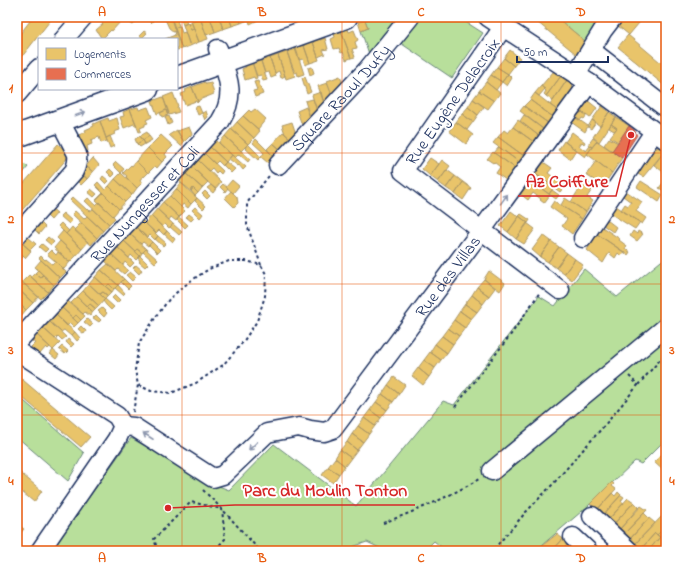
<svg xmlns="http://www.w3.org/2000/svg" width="683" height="568" font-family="'Indie Flower',sans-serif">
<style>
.green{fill:#b8df9b;stroke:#6a877c}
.homes{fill:#e9c46a;stroke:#ab9766}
.shops{fill:#e76f51;stroke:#aa5c55}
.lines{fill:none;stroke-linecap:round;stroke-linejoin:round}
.minor-casing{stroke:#1b2f5e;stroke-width:21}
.major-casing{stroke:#1b2f5e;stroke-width:25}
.path{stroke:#1b2f5e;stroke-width:2;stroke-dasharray:3 3;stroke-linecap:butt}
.minor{stroke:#fff;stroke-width:18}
.major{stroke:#fff;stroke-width:22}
.oneway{stroke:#8d97ae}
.grid{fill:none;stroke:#e8590c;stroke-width:1;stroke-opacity:0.55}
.labels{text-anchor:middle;stroke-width:4;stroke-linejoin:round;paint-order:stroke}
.street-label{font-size:17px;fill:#1b2f5e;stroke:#fff}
.leader{fill:none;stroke:#d62828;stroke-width:1.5}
.callout-dot{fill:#d62828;stroke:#fff;stroke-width:1.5}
.callout-label{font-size:18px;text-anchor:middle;font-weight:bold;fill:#d62828;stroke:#fff;stroke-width:4;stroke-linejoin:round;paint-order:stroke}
.neatline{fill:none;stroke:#e8590c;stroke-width:1.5}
.grid-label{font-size:13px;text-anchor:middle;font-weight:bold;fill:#e8590c}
</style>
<rect width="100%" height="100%" fill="#fff"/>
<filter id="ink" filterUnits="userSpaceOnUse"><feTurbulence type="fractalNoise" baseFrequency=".025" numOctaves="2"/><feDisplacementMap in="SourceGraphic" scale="8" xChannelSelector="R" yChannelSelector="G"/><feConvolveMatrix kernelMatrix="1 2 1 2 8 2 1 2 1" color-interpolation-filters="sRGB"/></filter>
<g filter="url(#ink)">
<path class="green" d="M373,17H458L483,33L452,78L399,42L375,71L361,31L368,28L365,20Z
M556,17H606L586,42Z
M17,159L28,167L17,180Z
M666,257V439L641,464L635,461L588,506L535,551H446L434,541L424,551H386L367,542L352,547L348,551H51L131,438L206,481L229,490L274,444L356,506L443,401L454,405L539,296L555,306L584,269L617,297Z
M17,395L84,453L68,481L17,437Z"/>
<path class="homes" d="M33,17H53L17,63V38Z
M100,17H116L121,21L112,31L111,30L102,39L96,30L103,24L98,19Z
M129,17H130L136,22L133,25L126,20Z
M151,17H156L151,23L148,20Z
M171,17L176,31L174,32L169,28L165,19Z
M173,17H176L179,26L174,28L171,18Z
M180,17H185L187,23L183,25Z
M200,17H210L215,32L206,35Z
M210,17H219L223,29L215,32Z
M219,17H229L232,26L223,29Z
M229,17H239L241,23L232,26Z
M239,17H248V20L241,23Z
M248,17H257L258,20L250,24Z
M531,17H556L586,42L576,54Z
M623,17H644L629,35L617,25Z
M200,18L208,39L199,42L191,21Z
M365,20L368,28L361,31L358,22Z
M191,21L194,29L191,30L188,23Z
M188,23L191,30L194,29L199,42L190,46L183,25Z
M180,26L182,33L185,32L190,46L182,49L174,28Z
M348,29L349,32L354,30L358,40L355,42L357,48L352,49L355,57L351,58L341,31Z
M144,31L147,33L142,38L139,36Z
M176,31L182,49L177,50V39H165L175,35L174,32Z
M341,31L351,58L346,60L343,52L341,53L339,48L334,49L331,39L335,37L334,34Z
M628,35L666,67V87L618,47Z
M319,37L320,40L325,38L328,49L323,50L325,54L318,57L312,39Z
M312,39L319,60L310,63L303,43Z
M303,43L310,63L305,65L303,59L299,60L294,46Z
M296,49L304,74L298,76L297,72L295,73L287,52Z
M510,50L520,58L514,66L504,58Z
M287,52L295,76L286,79L278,55Z
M269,55L276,76L271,78L269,72L265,73L260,58Z
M278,55L285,76L281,78L279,71L275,73L270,58Z
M260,58L267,80L263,81L261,75L257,76L252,62Z
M504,58L514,66L508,74L497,67Z
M252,62L257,78L255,79L254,77L245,80L242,69L246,67L245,64Z
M312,67L314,73L310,75L308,68Z
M497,67L508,74L502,82L491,75Z
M554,71L561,76L546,96L544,94L546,91L541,86Z
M508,74L512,78L507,86L502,82Z
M491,75L502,82L496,90L486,82Z
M340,76L343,84L332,95L327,81Z
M561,76L567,80L553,101L546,96Z
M305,77L311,92L307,94L302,78Z
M567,80L572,84L573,89L557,110L550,105Z
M258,81L263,94L255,97L253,91L257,90L254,82Z
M205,82L206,84L211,83L214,94L199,100V101L198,102L192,87Z
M486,82L500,93L494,101L479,91Z
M327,83L332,95L324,103L318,86Z
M541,86L545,89L539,96L535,93Z
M192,87L198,102L197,103L196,101L185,105L181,94L186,92L185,90Z
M479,91L494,101L488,109L473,99Z
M321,92L324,103L317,111L312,95Z
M173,93L178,106L177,107L179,112L169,115L163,97Z
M535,93L557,110L553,117L530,100Z
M163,97L169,113L167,114L166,110L157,114L152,101Z
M313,99L317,111L311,120L305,101Z
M473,99L484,107L478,115L468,107Z
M530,100L553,117L548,123L524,106Z
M587,100L597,108L590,118L582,112L581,113L578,112Z
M199,106L202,113L198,115L195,107Z
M524,106L548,123L543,129L520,111Z
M602,106L609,112L600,126L592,120Z
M138,107L139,110L148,107L152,117L146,120L148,123L145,124V126L140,128L141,131L139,132L130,109Z
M306,107L311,120L303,128L297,111Z
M468,107L478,115L473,122L462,114Z
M130,109L137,126H135L134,124L124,128L120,117L124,116L123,112Z
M255,109L266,119L258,129L243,116L249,110L251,112Z
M166,110L168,115L162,117L160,113Z
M206,111L208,117L205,120L202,113Z
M578,112L581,113L582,112L587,115L584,119L582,118L580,121L575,117Z
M609,112L616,117L599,142L593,137Z
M462,114L473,122L467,130L456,122Z
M524,115L543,129L539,136L520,121Z
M169,116L172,123L168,125L165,117Z
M243,116L260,131L254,138L237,122Z
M575,117L588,126L585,132L571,122Z
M616,117L629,126L618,142L610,137L617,128L611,124Z
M108,118L109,121L117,118L120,130L114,132L115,134L106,138L100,121Z
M518,120L539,136L534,142L513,127Z
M592,120L596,122L591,129L588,127Z
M100,121L107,141L101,143L99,137L91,140L92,144L87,146L88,151L83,153L76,136L86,132L85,130L94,126L93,124Z
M237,122L254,138L248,144L231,129Z
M292,122L296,134L291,139L285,134L282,125Z
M456,122L473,135L466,144L449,131Z
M611,124L617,128L614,131L609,128Z
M189,127L192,134L184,142L177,131Z
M513,127L534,142L524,156L498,137L504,130L508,133Z
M231,129L248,144L241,151L225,136Z
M177,130L184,142L181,146L169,135Z
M147,132L149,136L143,140L140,136Z
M283,132L291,139L281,150L273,143Z
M572,132L585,142L584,144L582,142L579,146L586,151L590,146L592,147L585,157L565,142Z
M161,135L173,146L165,154L167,157L162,162L148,148Z
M110,136L114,146L110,148L106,138Z
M140,136L143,140L137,144L135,139Z
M149,136L152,140L145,144L143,140Z
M225,136L250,159L248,162L239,154L235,158L219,143Z
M498,137L524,156L519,162L493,143Z
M593,138L597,141L592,147L588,145Z
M609,138L618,143L612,151L604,145Z
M256,139L274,157L268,163L261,157L264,153L253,143Z
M143,140L145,144L140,147L137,144Z
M216,140L232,155L226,162L210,147Z
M564,141L576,150L570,159L558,150Z
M597,141L622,158L612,173L587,154Z
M273,143L281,150L274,157L267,149Z
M58,144L70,155L17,216V191Z
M248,144L261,157L258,160L245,148Z
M210,147L226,162L223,166L218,161L215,164L204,153Z
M499,147L519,162L515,168L494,153Z
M659,147L664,152L643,177L638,174L654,149Z
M148,148L162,162L157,168L155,166L148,173L136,161Z
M493,152L515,168L506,180L496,173L500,167L494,162L493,163L487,159Z
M664,152L666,153V174L654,165Z
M204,153L223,171L221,174L218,171L216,173L212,168L209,171L198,160Z
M232,155L246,167L243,170L239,165L238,166L229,159Z
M93,158L99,165L93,172L86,166Z
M430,158L439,164L430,176L422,169Z
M198,160L221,182L215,189L192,167Z
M442,160L450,166L438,182L430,176Z
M136,161L148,173L144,177L143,176L140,180L142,183L137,188L126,177L127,176L123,173L131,165L132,166Z
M542,161L552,168L548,173L565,186L560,192L534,173Z
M596,161L612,173L603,186L586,175Z
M116,162L124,169L121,173L113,165Z
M226,162L235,169L231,173L223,165Z
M86,166L93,172L87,179L81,172Z
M192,167L208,182L202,188L185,173Z
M110,169L115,174L112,177L107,172Z
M447,170L455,176L446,188L438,182Z
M81,172L87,179L81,185L75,179Z
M121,173L137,188L132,195L115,179Z
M185,173L202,188L198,193L193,188L191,191L179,181Z
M534,173L554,187L549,194L529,179Z
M103,176L109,181L106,184L101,179Z
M455,176L463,182L455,194L446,188Z
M115,179L132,195L125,202L109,186Z
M529,179L550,195L544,203L540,200L541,199L533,193L528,200L519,193Z
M583,179L594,187L587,197L593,201L586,212L571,202L581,186L579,185Z
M666,179V192L659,188Z
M232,180L239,186L233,193L226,187Z
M641,181L663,195L659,202L637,187Z
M98,182L105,190L109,186L125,202L119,209L95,185Z
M463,182L471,188L463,200L455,194Z
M181,183L197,198L191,204L176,189Z
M223,184L228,188L225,192L220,187Z
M211,185L216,189L213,193L207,188Z
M193,188L198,193L195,196L191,191Z
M91,189L97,194L94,197L88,192Z
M176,189L191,204L188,208L183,204L181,207L170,196Z
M552,190L559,195L556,199L549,194Z
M205,191L210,196L207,199L202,194Z
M231,191L237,197L238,203L234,207L225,198Z
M626,191L642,202L636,211L646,218L642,224L621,210L625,204L628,206L631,202L623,196Z
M103,193L119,209L113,216L96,200Z
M170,196L185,211L179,217L163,202Z
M73,197L87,210L88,209L90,211L93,209L109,224L103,231L70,200Z
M88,198L96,205L99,202L115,218L109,224L85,201Z
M197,198L206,206L203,209L195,201Z
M565,198L586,212L582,219L561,205Z
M554,201L582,219L572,234L562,226L567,219L550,207Z
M163,202L179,217L176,221L171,217L169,220L157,209Z
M616,206L640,222L635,229L611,214Z
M50,207L57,213L51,220L44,213Z
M195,207L203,214L200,218L192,210Z
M157,209L173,224L169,228L165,224L162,227L151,216Z
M75,211L84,219L87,216L103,231L97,238L72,214Z
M511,211L519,217L508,232L500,226Z
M63,213L72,221L69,224L60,216Z
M189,214L194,218L191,221L186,217Z
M521,214L530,220L528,223L519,216Z
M151,216L167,231L164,235L159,230L156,233L145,223Z
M519,216L528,223L516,239L508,232Z
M179,217L188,225L185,228L177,220Z
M38,220L45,227L39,234L32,227Z
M142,220L158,236L155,240L150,235L147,238L136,227Z
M607,220L616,227L613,232L603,225Z
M61,223L69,231L66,234L58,226Z
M81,223L97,238L91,245L74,230Z
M527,223L535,229L524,244L516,239Z
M173,224L182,232L179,235L170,227Z
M72,227L88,242L82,249L66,234Z
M136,227L152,242L148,246L143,242L141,244L130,234Z
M602,227L620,239L619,240L627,246L625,249L630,252L628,255L597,234Z
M63,231L82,249L76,256L57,238Z
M167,231L175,239L173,242L164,234Z
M633,231L637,234L638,231L643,234L637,241L630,236Z
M130,234L146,249L142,253L137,249L135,251L124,241Z
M597,234L624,252L621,256L618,253L615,258L609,253L603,263L587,250Z
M543,235L551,241L540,257L532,250Z
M158,236L166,243L163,246L155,239Z
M28,237L36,244L30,250L22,243Z
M48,237L54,242L51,245L45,240Z
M60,241L76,256L70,262L54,248Z
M124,241L140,256L136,260L131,255L129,258L117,247Z
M551,241L559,247L548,262L540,257Z
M152,242L160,250L157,253L149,245Z
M22,243L31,251L25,258L17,250Z
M42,244L48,249L45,252L39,247Z
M117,247L134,263L130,267L125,262L123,265L111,254Z
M559,247L567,253L556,268L548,262Z
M137,249L142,253L140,256L135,251Z
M146,249L158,260L155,263L143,252Z
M17,250L24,256L17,263Z
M51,250L56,255L58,252L70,262L64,269L47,254Z
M567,253L575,259L564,274L556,268Z
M111,254L128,270L124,274L118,269L116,271L105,261Z
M41,256L45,260L46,259L52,264L55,261L66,272L60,278L39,258Z
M140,256L148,264L145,267L139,262L140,261L138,258Z
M575,259L583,265L572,280L564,274Z
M41,260L60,278L54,285L35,267Z
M108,264L124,279L118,285L101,270Z
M136,265L142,270L139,274L133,268Z
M38,270L43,275L41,278L35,273Z
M101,270L118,285L114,289L109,284L106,287L95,277Z
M489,271L505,283L500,291L484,279Z
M130,272L136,277L132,281L126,275Z
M35,273L41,278L43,275L54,285L48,292L31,277Z
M29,275L48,292L41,299L22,282Z
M95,277L112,292L108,296L103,292L100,294L89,284Z
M124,279L131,286L128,289L121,282Z
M484,279L495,288L489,296L477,287Z
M22,282L38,297L33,303L17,288V283L19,285Z
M89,284L105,299L99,306L83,291Z
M109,284L114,289L112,292L106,287Z
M118,285L125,293L123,295L115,288Z
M477,287L489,296L483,304L472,295Z
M17,288L33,303L26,310L17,301Z
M83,291L99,306L96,309L90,304L87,307L77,297Z
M103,292L108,296L105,299L100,294Z
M115,295L120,300L117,303L112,298Z
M472,295L483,304L477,312L465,304Z
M77,297L93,312L90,316L85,312L83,314L71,303Z
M105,299L114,307L111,310L106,305L103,301Z
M17,301L26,310L20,317L17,314Z
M68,301L85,316L81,320L76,315L73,318L62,308Z
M90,304L96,309L93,312L87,307Z
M465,304L477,312L471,319L460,311Z
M62,308L78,323L74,327L70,323L67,326L56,315Z
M102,308L107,313L104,317L98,311Z
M460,311L471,319L465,328L454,320Z
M56,315L75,332L71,336L64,330L61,332L50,322Z
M76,315L81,320L78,323L73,318Z
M96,315L101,320L99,322L93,318Z
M87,319L93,324L90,327L84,322Z
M454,320L465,328L459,336L448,328Z
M50,322L66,337L62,340L58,336L55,339L43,328Z
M81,326L86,331L84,334L78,329Z
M43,328L60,343L53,350L37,335Z
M448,328L459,336L453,344L442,336Z
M75,332L80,338L77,341L72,335Z
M37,335L50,347L48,349L46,347L39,355L31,347L35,343L32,341Z
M442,336L453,344L447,353L435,344Z
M68,339L74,344L71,347L66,342Z
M435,344L447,353L441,360L430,352Z
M62,346L68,351L65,354L59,349Z
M53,350L59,355L56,359L50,354Z
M430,352L441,360L435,368L424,360Z
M424,360L435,368L429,377L418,368Z
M418,368L429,377L423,385L412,376Z
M17,375L90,437L81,447L17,393Z
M394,377L405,385L399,394L388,385Z
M388,385L399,394L393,402L382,394Z
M382,394L393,402L387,410L376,402Z
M376,402L387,410L381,418L370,410Z
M370,410L381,418L375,426L364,418Z
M364,418L375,426L369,434L358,426Z
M358,426L369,434L363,442L352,434Z
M352,434L363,442L357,450L347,442Z
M347,442L357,450L351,458L340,450Z
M340,450L351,458L345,466L335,458Z
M666,450V473L654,462Z
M335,458L345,466L339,474L328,467Z
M328,467L339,474L333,483L322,475Z
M17,470L42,491L34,502L17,488Z
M612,482L614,484L612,486L616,489L597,510L590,504Z
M618,492L621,495L603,515L597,510L612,493L615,496Z
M621,495L624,497L621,501L624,503L608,520L603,515Z
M628,498L634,502L613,525L608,520Z
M634,502L639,507L619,530L613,525Z
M641,506L647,510L624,534L619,530Z
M644,513L649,518L630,539L624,534Z
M664,514L666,517L665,518L666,520V526L657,535L655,533L641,549L635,544Z
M649,518L655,523L635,544L630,539Z
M17,524L24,529L17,537Z
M664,528L666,530V542L657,535Z
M655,533L660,537L648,551H643L641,549Z
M557,534L563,539L552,551H542L539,548Z
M660,537L666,542L658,551H648Z
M563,539L568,544L561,551H552Z
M666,542V551H658Z
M568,544L573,548L571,551H561Z"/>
<path class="shops" d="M629,126L634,130L637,135L622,158L612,151Z"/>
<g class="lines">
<defs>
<g id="minor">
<path d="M488,17L589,83L666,140"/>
<path d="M504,26L403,171L560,290"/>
<path d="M64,39L83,17"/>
<path d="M591,50L666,108"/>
<path d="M576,74L603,30L613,17"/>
<path d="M17,94L39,68"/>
<path id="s1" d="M278,165L367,70L410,17"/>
<path d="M17,235L74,171C77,165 78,161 77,154L60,121"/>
<path d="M583,238L654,132"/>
<path id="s2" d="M17,342L220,122C237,94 228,77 218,49"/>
<path d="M17,351L117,416L123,426L117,439L40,551"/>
<path id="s3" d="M123,426L134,427L213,478L223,475L267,433L299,427L310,430L324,432L333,429L481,231L589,83"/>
<path d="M492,471L666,327"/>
<path d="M592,516L629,551"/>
<path d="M573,537L588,551"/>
</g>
<path id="major" d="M177,78L346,17
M17,136L147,89"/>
</defs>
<use href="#minor" class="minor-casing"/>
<use href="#major" class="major-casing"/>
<path class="path" d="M261,265L247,225V203L269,176
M638,385L666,353
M455,407L512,333L540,292
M133,412L138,385L135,370L139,343L155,318L170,298L189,282L209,269L229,261H246L261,265L266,274L265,296L257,321L243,342L223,365L196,383L171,393L151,391L138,385
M203,490L222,509L260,551
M383,523C416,511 449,497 479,479
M494,549L526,512L553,484L610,419L638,385L629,376
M158,551L154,539L191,502L222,509L225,539L214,551"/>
<use href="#minor" class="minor"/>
<use href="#major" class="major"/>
</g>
<defs><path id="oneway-shaft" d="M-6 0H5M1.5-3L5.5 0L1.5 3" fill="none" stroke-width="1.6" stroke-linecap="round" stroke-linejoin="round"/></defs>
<g class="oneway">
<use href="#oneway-shaft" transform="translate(80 114) rotate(-20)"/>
<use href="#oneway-shaft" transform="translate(504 199) rotate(-54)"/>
<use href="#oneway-shaft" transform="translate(148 436) rotate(-147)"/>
<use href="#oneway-shaft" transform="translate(253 446) rotate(136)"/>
</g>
</g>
<path class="grid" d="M182,17V551M342,17V551M501,17V551M17,153H666M17,284H666M17,415H666"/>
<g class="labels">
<g class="street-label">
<text dy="6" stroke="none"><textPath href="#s1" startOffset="92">Square Raoul Dufy</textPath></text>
<text transform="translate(452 101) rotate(-55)" y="6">Rue Eugène Delacroix</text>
<text dy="6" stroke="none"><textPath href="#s2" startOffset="188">Rue Nungesser et Coli</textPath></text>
<text dy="6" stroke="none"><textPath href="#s3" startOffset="435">Rue des Villas</textPath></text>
</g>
</g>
<path class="leader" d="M631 135L616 196H518M168 508L235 505H415"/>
<g class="callout-dot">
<circle cx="631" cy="135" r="4"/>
<circle cx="168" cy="508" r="4"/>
</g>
<g class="callout-label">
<text x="567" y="187">Az Coiffure</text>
<text x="325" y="496">Parc du Moulin Tonton</text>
</g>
<rect width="683" height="568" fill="none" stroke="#fff" stroke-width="44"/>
<rect x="38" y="38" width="140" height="52" fill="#ffffff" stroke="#a4acbf"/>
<rect x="46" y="48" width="20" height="12" fill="#e9c46a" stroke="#a4acbf"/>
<text x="74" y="58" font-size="12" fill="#1b2f5e">Logements</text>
<rect x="46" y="68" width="20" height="12" fill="#e76f51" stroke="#a4acbf"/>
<text x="74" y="78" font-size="12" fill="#1b2f5e">Commerces</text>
<path d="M517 56v6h91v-6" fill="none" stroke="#1b2f5e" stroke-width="2"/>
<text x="523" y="56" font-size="12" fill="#1b2f5e" stroke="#ffffff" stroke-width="3" paint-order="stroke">50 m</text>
<rect x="22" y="22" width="639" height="524" class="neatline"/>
<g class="grid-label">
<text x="102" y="16">A</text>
<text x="262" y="16">B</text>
<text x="421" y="16">C</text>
<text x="581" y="16">D</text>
<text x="11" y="92">1</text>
<text x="672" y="92">1</text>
<text x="11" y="223">2</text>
<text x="672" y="223">2</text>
<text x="11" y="354">3</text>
<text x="672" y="354">3</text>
<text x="11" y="485">4</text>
<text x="672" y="485">4</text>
<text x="102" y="562">A</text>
<text x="262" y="562">B</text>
<text x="421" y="562">C</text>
<text x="581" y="562">D</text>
</g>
</svg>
